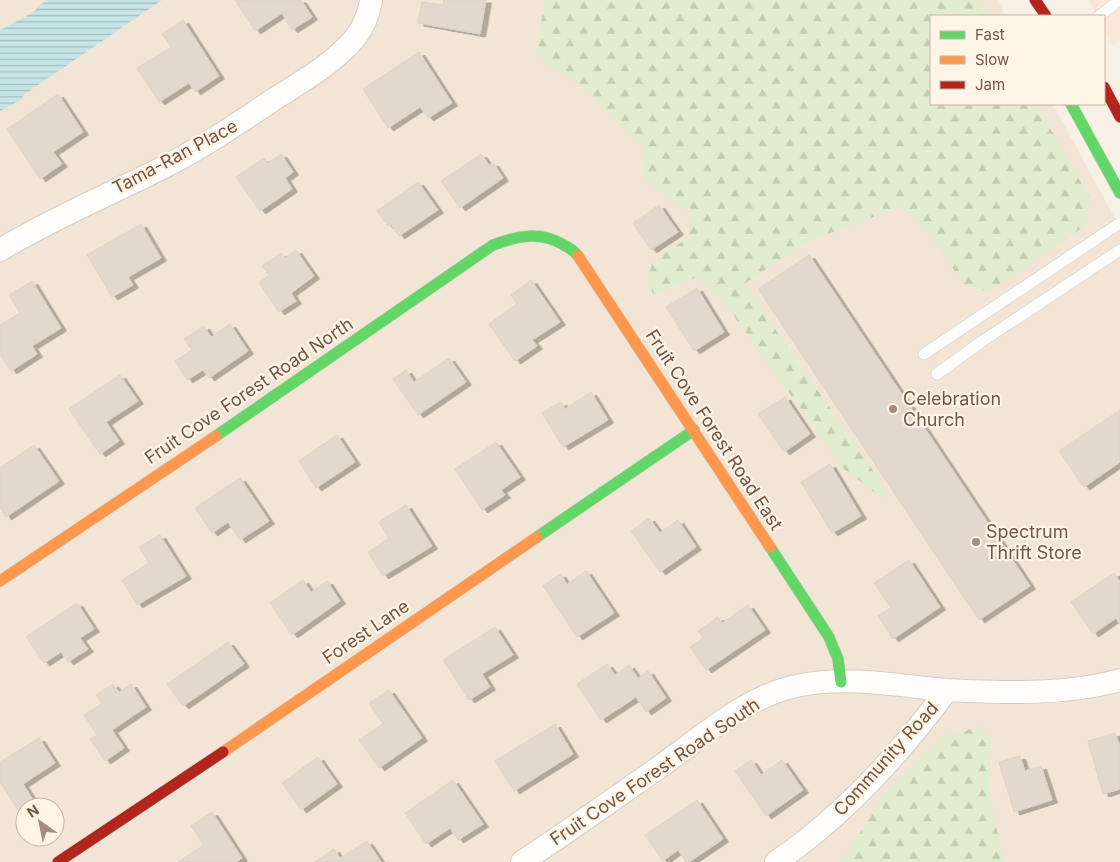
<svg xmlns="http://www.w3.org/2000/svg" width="1120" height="862" font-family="Inter,sans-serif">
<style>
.residential{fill:#f2e5d5;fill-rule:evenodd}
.commercial{fill:#fae6db}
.forest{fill:url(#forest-firs)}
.water{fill:url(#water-rules)}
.building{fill:#e3d8cd;stroke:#dfd2c8;filter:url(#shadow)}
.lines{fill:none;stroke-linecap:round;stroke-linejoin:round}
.lane-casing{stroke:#d7cdc4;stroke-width:12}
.street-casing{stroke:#d7cdc4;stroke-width:24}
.fast-casing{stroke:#d7ccc2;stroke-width:12}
.slow-casing{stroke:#d7ccc2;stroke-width:12}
.jam-casing{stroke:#d7ccc2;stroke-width:12}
.lane{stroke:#fefdfb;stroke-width:11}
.street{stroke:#fefdfb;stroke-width:22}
.fast{stroke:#63d668;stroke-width:11}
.slow{stroke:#ff974d;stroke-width:11}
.jam{stroke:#b3261e;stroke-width:11}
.poi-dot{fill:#a28c7e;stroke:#fff5e6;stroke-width:2}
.labels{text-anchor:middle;stroke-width:4.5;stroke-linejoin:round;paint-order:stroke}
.street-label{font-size:18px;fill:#745646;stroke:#fff5e6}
.poi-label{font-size:18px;fill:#745646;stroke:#fff5e6;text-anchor:start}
</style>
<defs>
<pattern id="forest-firs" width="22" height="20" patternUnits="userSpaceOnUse" patternTransform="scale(1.25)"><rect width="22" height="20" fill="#e1edcf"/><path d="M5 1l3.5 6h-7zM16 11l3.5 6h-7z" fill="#c4cdb3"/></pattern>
<pattern id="water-rules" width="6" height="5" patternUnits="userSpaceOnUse" patternTransform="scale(1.25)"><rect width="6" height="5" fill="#c7e5e7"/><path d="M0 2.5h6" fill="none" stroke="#a6bcbd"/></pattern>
<filter id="shadow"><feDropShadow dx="5.5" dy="3" stdDeviation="0" flood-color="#0004"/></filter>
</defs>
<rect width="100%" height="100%" fill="#f6f0e6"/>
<path class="residential" d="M0,0H997L1006,16H931V104H1053L1120,228V862H0ZM25,807H55V837H25Z"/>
<path class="commercial" d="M1089,0H1120V40L1113,46L1104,28V16H1097Z"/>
<path class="forest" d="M545,0H977L987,16H931V104H1036L1090,198L1085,226L988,292L963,284L929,233L901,207L809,241L744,284L886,489V501L844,469L723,301L697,277L653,294L647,280L652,263L687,238L691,214L644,179L642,146L578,84L535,56Z
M982,726L991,742L989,796L1004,862H840L844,859L883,795L943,737Z"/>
<path class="water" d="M46,0H162L25,94L19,101L0,111V30L32,13Z"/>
<path class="building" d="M235,0H301L312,17L292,30L282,13L255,31Z
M444,0H486L480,34L418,23L422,2L443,5Z
M183,20L219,76L195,92L189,83L159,102L137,68L171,47L162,34Z
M419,52L452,103L428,118L420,107L388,128L363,89Z
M58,94L83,132L53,152L62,164L40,179L7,129Z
M281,154L293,172L285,178L292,189L260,211L236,177L264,158L268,163Z
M481,154L489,165L493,163L503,178L460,208L441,181Z
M418,182L438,210L399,236L391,224L388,226L377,211Z
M659,205L678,232L651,250L633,223Z
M141,224L161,258L128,277L133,285L112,297L87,255Z
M296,250L314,276L291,293L296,301L279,312L259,283L269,275L262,266L281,253L285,258Z
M809,255L1030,586L979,620L758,289Z
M531,280L560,322L532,340L537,346L515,361L489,324L517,304L511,295Z
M32,281L61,328L32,346L37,354L11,371L0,354V325L20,313L9,295Z
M697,288L724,332L694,351L666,307Z
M230,324L248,351L209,378L203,370L187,380L175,361L192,350L184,339L204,326L211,337Z
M449,358L466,382L418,415L393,379L406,370L414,382Z
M120,375L138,401L106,422L119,441L100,454L69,409Z
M591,392L608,420L563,447L542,413L561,402L565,409Z
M785,397L810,434L784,452L758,414Z
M1120,410V462L1084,487L1059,451Z
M337,435L355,462L316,488L299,461Z
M496,442L520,477L501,490L505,495L482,510L455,469Z
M34,445L59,481L6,517L0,507V468Z
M830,464L861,516L832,533L801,482Z
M240,478L269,521L240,540L228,522L212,533L195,508Z
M406,505L432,546L383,576L368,552L389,538L379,522Z
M649,518L660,533L678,520L696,547L660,572L631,531Z
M160,535L186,576L137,605L122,580L149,563L139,547Z
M909,560L940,607L893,639L878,616L891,608L874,583Z
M586,571L614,613L577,637L543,586L560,574L567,584Z
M1114,573L1120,582V624L1116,618L1093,634L1071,602Z
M303,580L311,592L327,581L340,601L292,635L270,603Z
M77,603L94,629L80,638L88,649L68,662L61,652L44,663L26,637Z
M748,605L765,630L706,670L690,647L703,638L698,631L718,617L722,623Z
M495,627L513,655L482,674L490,687L469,700L443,660Z
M228,642L244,664L183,706L167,684Z
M607,664L615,675L629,665L638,678L648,671L666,698L646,712L636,697L601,720L577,684Z
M113,684L119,692L131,684L146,707L112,730L124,748L105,761L90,739L97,735L84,715L102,703L96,695Z
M389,690L422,738L379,768L359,740L383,724L369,703Z
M555,724L573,754L514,791L495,761Z
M1115,733L1120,746V789L1103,794L1088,741Z
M39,738L55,763L23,784L37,806L25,807V814L22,816L0,782V762Z
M1020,756L1025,771L1041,766L1052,800L1014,812L999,762Z
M318,757L337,784L301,810L282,783Z
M751,760L761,775L782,760L803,790L766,816L735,771Z
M453,780L483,824L458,840L450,828L426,844L405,813Z
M697,800L723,839L689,862H686L678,850L663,861L645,835Z
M212,812L242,858L236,862H178L204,845L191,826Z
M367,841L381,862H315L334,849L340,858Z"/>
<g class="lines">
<defs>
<path id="lane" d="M1099,16L1120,0
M924,354L1120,223
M937,374L981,342L1120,250"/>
<path id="street" d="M0,250C53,218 111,194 166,166C205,146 240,122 276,98C303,81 334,63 355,38C363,28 369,13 371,0
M522,862C569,831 615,798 661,766C703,736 749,694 801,685C849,676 899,686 947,690C1004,693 1065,695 1120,680
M776,862C844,816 899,755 947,690"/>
<path id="fast" d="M1071,104L1120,193
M216,436L493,245C517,236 539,231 562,244C568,247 574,250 578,256
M537,537L694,430
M770,547L829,637L838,659L841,682"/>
<path id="slow" d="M578,256L770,547
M0,581L216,436
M223,752L537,537"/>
<path id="jam" d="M1035,0L1046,16
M1104,87L1120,117
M58,862L223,752"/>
</defs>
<use href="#lane" class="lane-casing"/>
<use href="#street" class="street-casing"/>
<use href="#fast" class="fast-casing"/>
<use href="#slow" class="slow-casing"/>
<use href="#jam" class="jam-casing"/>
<use href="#lane" class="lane"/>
<use href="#street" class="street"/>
<use href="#fast" class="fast"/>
<use href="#slow" class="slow"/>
<use href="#jam" class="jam"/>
</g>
<g class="poi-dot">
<circle cx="893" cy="409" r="5"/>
<circle cx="976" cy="542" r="5"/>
</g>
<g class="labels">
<g class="street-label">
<text transform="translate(175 157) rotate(-28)" y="6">Tama-Ran Place</text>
<text transform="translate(249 391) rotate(-34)" y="6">Fruit Cove Forest Road North</text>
<text transform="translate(714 430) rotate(57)" y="6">Fruit Cove Forest Road East</text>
<text transform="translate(366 632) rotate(-34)" y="6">Forest Lane</text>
<text transform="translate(886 759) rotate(-48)" y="6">Community Road</text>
<text transform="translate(655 772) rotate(-34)" y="6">Fruit Cove Forest Road South</text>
</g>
<g class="poi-label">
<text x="903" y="405">Celebration<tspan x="903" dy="21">Church</tspan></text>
<text x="986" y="538">Spectrum<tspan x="986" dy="21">Thrift Store</tspan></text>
</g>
</g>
<rect x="930" y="15" width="175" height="90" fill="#fff5e6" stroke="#c7b5a6"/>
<rect x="940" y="31" width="25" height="8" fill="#63d668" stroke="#c7b5a6"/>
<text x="975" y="40" font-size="15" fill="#745646">Fast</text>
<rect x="940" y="56" width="25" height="8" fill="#ff974d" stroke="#c7b5a6"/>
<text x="975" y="65" font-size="15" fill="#745646">Slow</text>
<rect x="940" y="81" width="25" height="8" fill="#b3261e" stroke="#c7b5a6"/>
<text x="975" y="90" font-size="15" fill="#745646">Jam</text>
<g transform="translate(40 822) rotate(327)"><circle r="24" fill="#fff5e6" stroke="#c7b5a6"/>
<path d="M0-4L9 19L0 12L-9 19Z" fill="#a28c7e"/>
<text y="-8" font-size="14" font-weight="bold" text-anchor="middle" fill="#745646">N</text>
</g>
</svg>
